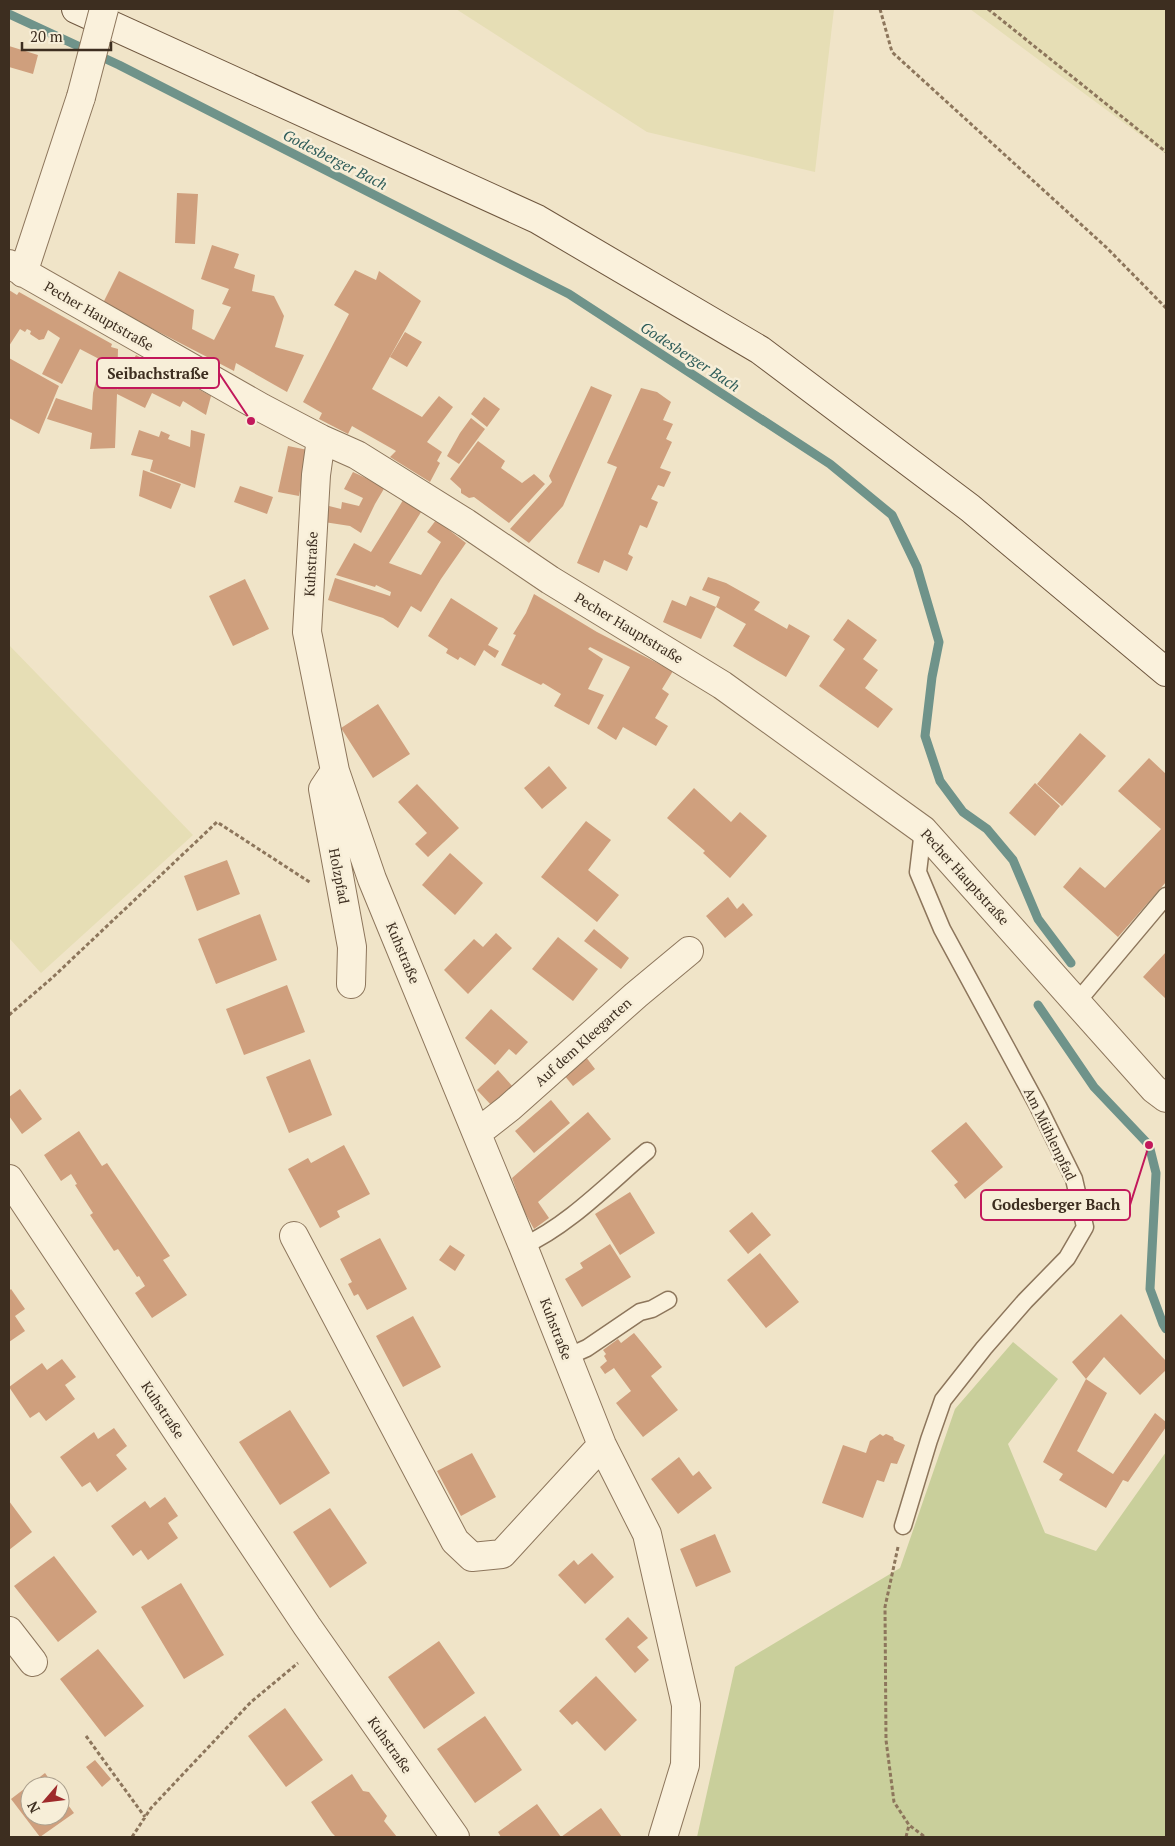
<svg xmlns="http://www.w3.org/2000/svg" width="1175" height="1846" font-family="'PT Serif',serif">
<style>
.farmland{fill:#e6deb5}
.green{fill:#c9cf9b}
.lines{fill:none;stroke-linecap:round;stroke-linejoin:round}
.stream{stroke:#6f938a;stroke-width:9}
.building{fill:#cf9f7d}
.service-casing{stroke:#8d765c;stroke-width:19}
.minor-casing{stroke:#8d765c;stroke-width:30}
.secondary-casing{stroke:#6f573f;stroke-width:30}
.path{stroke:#8d765c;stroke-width:3;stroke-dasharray:4 2.5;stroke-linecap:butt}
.service{stroke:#faf1dc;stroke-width:16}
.minor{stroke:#faf1dc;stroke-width:28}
.secondary{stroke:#faf1dc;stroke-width:28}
.minor-bridge-casing{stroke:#8d765c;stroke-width:30;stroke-linecap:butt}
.minor-bridge{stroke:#faf1dc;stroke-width:28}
.labels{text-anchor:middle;stroke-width:5;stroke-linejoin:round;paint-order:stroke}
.street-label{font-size:14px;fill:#3d2e20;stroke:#f7eed8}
.water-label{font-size:15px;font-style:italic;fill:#2f5d5a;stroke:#f7eed8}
.leader{fill:none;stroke:#c2185b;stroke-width:2}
.callout-dot{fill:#c2185b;stroke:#f7eed8;stroke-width:2}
.callout{fill:#f7eed8;stroke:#c2185b;stroke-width:2}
.callout-label{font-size:15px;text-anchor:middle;font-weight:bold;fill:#3d2e20}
</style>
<rect width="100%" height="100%" fill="#f0e4c8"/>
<path class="farmland" d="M456,9H834L815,172L647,132Z
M970,9H1166V154Z
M9,645L193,835L41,973L9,938Z"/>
<path class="green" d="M1013,1342L1058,1379L1008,1444L1045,1533L1096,1551L1166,1452V1837H697L735,1667L900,1568L955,1409Z"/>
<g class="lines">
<path class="stream" d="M9,14L119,65L569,294L830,464L892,515L917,567L939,642L932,677L925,736L940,781L963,812L987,829L1013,860L1038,919L1071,963
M1038,1005L1094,1087L1149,1145L1156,1173L1150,1289L1163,1324L1166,1329"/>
</g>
<path class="building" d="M9,46L38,55L33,74L9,67Z
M177,193L198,194L195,244L175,243Z
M212,245L239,254L234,268L255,275L252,291L274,296L284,316L275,347L304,355L287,392L236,363L234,371L103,303L119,271L194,310L192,329L214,340L231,307L222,304L229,289L201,279Z
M355,270L376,280L379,271L421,301L372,389L422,417L439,396L453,407L427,442L442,452L437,461L440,463L430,482L390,457L396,451L352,426L348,434L319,419L322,413L303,402L349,314L334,305Z
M9,290L17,295L19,292L112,344L111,347L118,349L117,390L136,355L211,396L206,415L183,401L180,407L152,393L145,408L117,394L115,448L90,449L92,433L47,419L56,398L92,410L93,393L101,360L80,349L62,384L42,374L60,338L48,330L44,339L39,340L30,334L31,331L27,329L25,332L20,329L9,346Z
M405,332L422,342L407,367L390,357Z
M9,358L59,386L39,434L9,418Z
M591,386L612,395L563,506L529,543L510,529L552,482L549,476Z
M641,388L657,392L671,402L663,420L673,424L666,439L672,442L660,468L671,472L664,487L658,485L651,499L658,502L647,528L640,525L628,554L633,557L627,571L604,560L599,573L577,563L617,467L607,463Z
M484,397L500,409L487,427L471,414Z
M471,418L485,429L459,464L447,456L460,433Z
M139,430L159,437L161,431L170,435L168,439L190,447L191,430L205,434L195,488L150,471L153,460L131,455Z
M478,441L505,461L501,468L522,483L534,474L545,484L509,523L474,497L469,498L461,493V489L450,479Z
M288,446L308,450L299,496L278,492Z
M143,470L181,484L171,509L139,496Z
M353,472L385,487L375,504L361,533L350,526L324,522L325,505L341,509L342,502L359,506L363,498L344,489Z
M240,486L273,497L267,514L234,502Z
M405,497L423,509L389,563L421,575L441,542L427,532L436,520L466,543L441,579L421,612L411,606L398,628L383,618L328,600L335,578L390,596L391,592L376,585L375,587L336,575L354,543L371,552Z
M708,577L726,583L760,602L754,610L787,629L789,624L810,636L786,677L733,646L746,624L716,607L701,639L663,622L672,600L686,606L690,596L716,607L720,597L702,590Z
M245,579L269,629L233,646L209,596Z
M534,594L597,632L673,671L662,689L669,694L655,718L668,726L656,746L623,727L616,740L597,728L630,667L590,647L588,649L603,659L588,689L604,695L589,725L554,706L561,694L543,683L541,685L501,665L516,635L513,634L526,613Z
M451,598L498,628L488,645L499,651L495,658L484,650L475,666L460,657L458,660L446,653L448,649L428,636Z
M848,619L877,640L863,659L878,670L865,688L893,709L878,728L819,686L845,649L833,640Z
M378,704L410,754L373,778L341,728Z
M1080,733L1106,756L1062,806L1037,784Z
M1149,758L1166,774V882L1118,937L1063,887L1080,867L1105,888L1161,829L1118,791Z
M549,766L567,788L542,809L524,788Z
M1035,783L1060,806L1035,836L1009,813Z
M417,784L459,828L428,857L415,844L427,833L398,802Z
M694,788L731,822L740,812L767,836L730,878L703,853L705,851L667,818Z
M586,821L611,840L588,870L619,895L597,922L541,877Z
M450,853L483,883L455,915L422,885Z
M227,860L240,894L197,911L184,876Z
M728,897L737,909L743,903L753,915L725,938L706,916Z
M260,914L277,960L216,984L198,939Z
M594,929L629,958L621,969L584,941Z
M496,933L512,948L468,994L444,970L474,939L483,947Z
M558,937L598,969L573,1001L532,969Z
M1166,952V999L1143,977Z
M287,985L305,1032L244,1055L226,1009Z
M491,1009L528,1042L516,1055L509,1049L495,1065L465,1038Z
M586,1057L595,1069L573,1086L564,1075Z
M310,1059L332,1115L289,1133L266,1077Z
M498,1070L513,1087L492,1106L477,1090Z
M20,1089L42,1119L22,1134L9,1116V1097Z
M551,1100L570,1123L534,1153L515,1131Z
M588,1112L611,1139L538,1202L549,1218L534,1229L524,1211L512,1178Z
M966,1122L1003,1167L965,1199L954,1185L958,1182L931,1151Z
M79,1131L102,1166L107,1163L170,1256L163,1260L187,1295L152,1318L135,1293L145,1286L139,1276L137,1277L118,1249L114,1251L90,1215L93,1213L75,1185L77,1184L71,1174L61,1181L44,1155Z
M344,1145L370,1194L337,1211L340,1217L320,1228L288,1169L308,1158L311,1163Z
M630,1192L655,1233L620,1255L595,1214Z
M752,1212L771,1235L748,1254L729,1231Z
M380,1238L407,1289L367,1310L358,1294L354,1296L348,1284L352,1282L340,1259Z
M610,1244L631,1277L582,1307L565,1279L583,1268L580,1263Z
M450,1245L465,1255L455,1271L439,1260Z
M760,1253L799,1302L766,1328L727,1280Z
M11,1289L25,1309L15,1316L25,1331L9,1342V1291Z
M1121,1314L1166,1361V1370L1140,1395L1104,1357L1086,1379L1072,1362Z
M413,1316L441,1367L403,1387L376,1336Z
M634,1333L662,1367L651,1376L678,1410L643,1437L616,1403L631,1391L614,1368L605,1374L600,1367L607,1361L604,1356L606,1354L603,1350L618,1339L621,1343Z
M62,1359L76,1377L65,1385L75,1399L46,1421L39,1412L30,1418L9,1387L42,1363L47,1370Z
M1086,1379L1107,1393L1077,1451L1113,1474L1155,1413L1166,1422V1427L1128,1482L1123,1480L1106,1508L1059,1480L1063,1474L1043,1462Z
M290,1410L330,1473L280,1505L239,1442Z
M114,1428L127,1446L116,1455L127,1469L97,1492L90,1482L82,1487L60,1457L94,1432L98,1439Z
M880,1434L883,1436L886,1434L893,1437L894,1440L905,1445L897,1464L891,1463L884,1482L877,1480L863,1518L822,1503L843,1445L866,1453L870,1441Z
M472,1453L496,1497L461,1516L437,1471Z
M679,1457L693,1476L699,1471L712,1488L678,1514L651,1479Z
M165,1497L178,1516L168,1523L178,1538L148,1560L141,1550L133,1556L111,1526L145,1501L150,1508Z
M9,1501L32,1532L9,1550Z
M330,1508L367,1563L330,1588L293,1532Z
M715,1534L731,1572L696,1587L680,1549Z
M592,1553L614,1577L585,1604L558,1575L574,1560L578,1565Z
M54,1556L97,1612L58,1642L14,1586Z
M181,1583L224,1655L184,1679L141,1607Z
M628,1617L648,1638L637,1647L649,1660L635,1673L605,1639Z
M439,1641L475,1693L424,1729L388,1677Z
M98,1649L144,1706L105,1737L60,1679Z
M596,1676L637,1720L605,1751L577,1721L572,1725L559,1711Z
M285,1708L323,1760L286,1787L248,1736Z
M485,1716L522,1770L475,1803L437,1749Z
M95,1760L111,1779L102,1787L86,1767Z
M45,1773L54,1786H30V1816H60V1794L74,1813L40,1837L11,1799Z
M352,1774L363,1791L369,1792L387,1816L384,1821L397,1837H336L332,1833L311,1802Z
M537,1804L561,1837L601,1808L622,1837H501L498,1832Z"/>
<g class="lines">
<defs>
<path id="service" d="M1077,1002L1166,896
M523,1246C568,1226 609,1183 647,1151
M567,1357L587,1348L640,1312L652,1309L668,1300
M903,1526L929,1440L943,1400L984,1348L1025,1301L1067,1258L1085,1227L1074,1179L1038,1106L942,929L918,872L923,830"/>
<path id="minor" d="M9,264L262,408L321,439L357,455L466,523L550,580L722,685L923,830L1154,1089L1166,1098
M23,273L81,97
M321,439L316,475L307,632L335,771L372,879L523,1246L602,1445L647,1534L686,1705L685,1765L663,1837
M335,771L323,789L352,947L351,984
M477,1133L509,1108L636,995L689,951
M9,1179L307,1626L455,1837
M294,1236L455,1541L472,1557L502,1554L602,1445
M9,1631L33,1662"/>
<path id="secondary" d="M76,9L537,219L760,350L970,508L1166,672"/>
</defs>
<use href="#service" class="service-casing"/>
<use href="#minor" class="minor-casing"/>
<use href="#secondary" class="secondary-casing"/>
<path class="path" d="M880,9L892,52L1107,248L1166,308
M988,9L1166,152
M9,1015L52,978L217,822L311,883
M898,1547L885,1607L886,1740L894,1802L909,1825L925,1837
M86,1736L145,1817
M132,1837L151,1808L251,1702L298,1663
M906,1837L909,1825"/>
<use href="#service" class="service"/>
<use href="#minor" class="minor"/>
<use href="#secondary" class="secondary"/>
<defs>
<path id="minor-bridge" d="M81,97L104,9"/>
</defs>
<use href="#minor-bridge" class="minor-bridge-casing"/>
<use href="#minor-bridge" class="minor-bridge"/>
</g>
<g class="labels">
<g class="street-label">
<text transform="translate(99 316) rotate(30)" y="5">Pecher Hauptstraße</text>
<text transform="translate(311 564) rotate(-87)" y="5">Kuhstraße</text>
<text transform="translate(629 628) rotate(31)" y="5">Pecher Hauptstraße</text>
<text transform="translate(339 876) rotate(79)" y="5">Holzpfad</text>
<text transform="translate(965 877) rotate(48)" y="5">Pecher Hauptstraße</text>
<text transform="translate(403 953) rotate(67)" y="5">Kuhstraße</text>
<text transform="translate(583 1042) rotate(-42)" y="5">Auf dem Kleegarten</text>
<text transform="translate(1050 1134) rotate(64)" y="5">Am Mühlenpfad</text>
<text transform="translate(556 1329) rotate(69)" y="5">Kuhstraße</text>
<text transform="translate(163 1410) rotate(56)" y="5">Kuhstraße</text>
<text transform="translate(390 1745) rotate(55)" y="5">Kuhstraße</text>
</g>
<g class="water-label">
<text transform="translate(335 160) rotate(27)" y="5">Godesberger Bach</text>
<text transform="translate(690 357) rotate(33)" y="5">Godesberger Bach</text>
</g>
</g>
<path class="leader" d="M251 421L219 373M1149 1145L1130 1205"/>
<g class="callout-dot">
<circle cx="251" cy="421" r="5"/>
<circle cx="1149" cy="1145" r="5"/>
</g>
<g class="callout">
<rect x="97" y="358" width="122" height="30" rx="5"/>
<rect x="981" y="1190" width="149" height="30" rx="5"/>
</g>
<g class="callout-label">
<text x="158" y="379">Seibachstraße</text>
<text x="1056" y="1210">Godesberger Bach</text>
</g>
<rect width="1175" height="1846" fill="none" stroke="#3d2e20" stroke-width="20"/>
<g transform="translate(45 1801) rotate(242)"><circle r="24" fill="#f7eed8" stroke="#ada18e"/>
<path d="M0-4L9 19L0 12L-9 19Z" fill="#9e2a2b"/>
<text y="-8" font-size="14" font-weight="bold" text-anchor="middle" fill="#3d2e20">N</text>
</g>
<path d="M22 42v8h89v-8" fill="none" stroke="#3d2e20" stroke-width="2.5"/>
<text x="30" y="42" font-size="15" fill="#3d2e20" stroke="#f7eed8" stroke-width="4" paint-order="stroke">20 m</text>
</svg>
